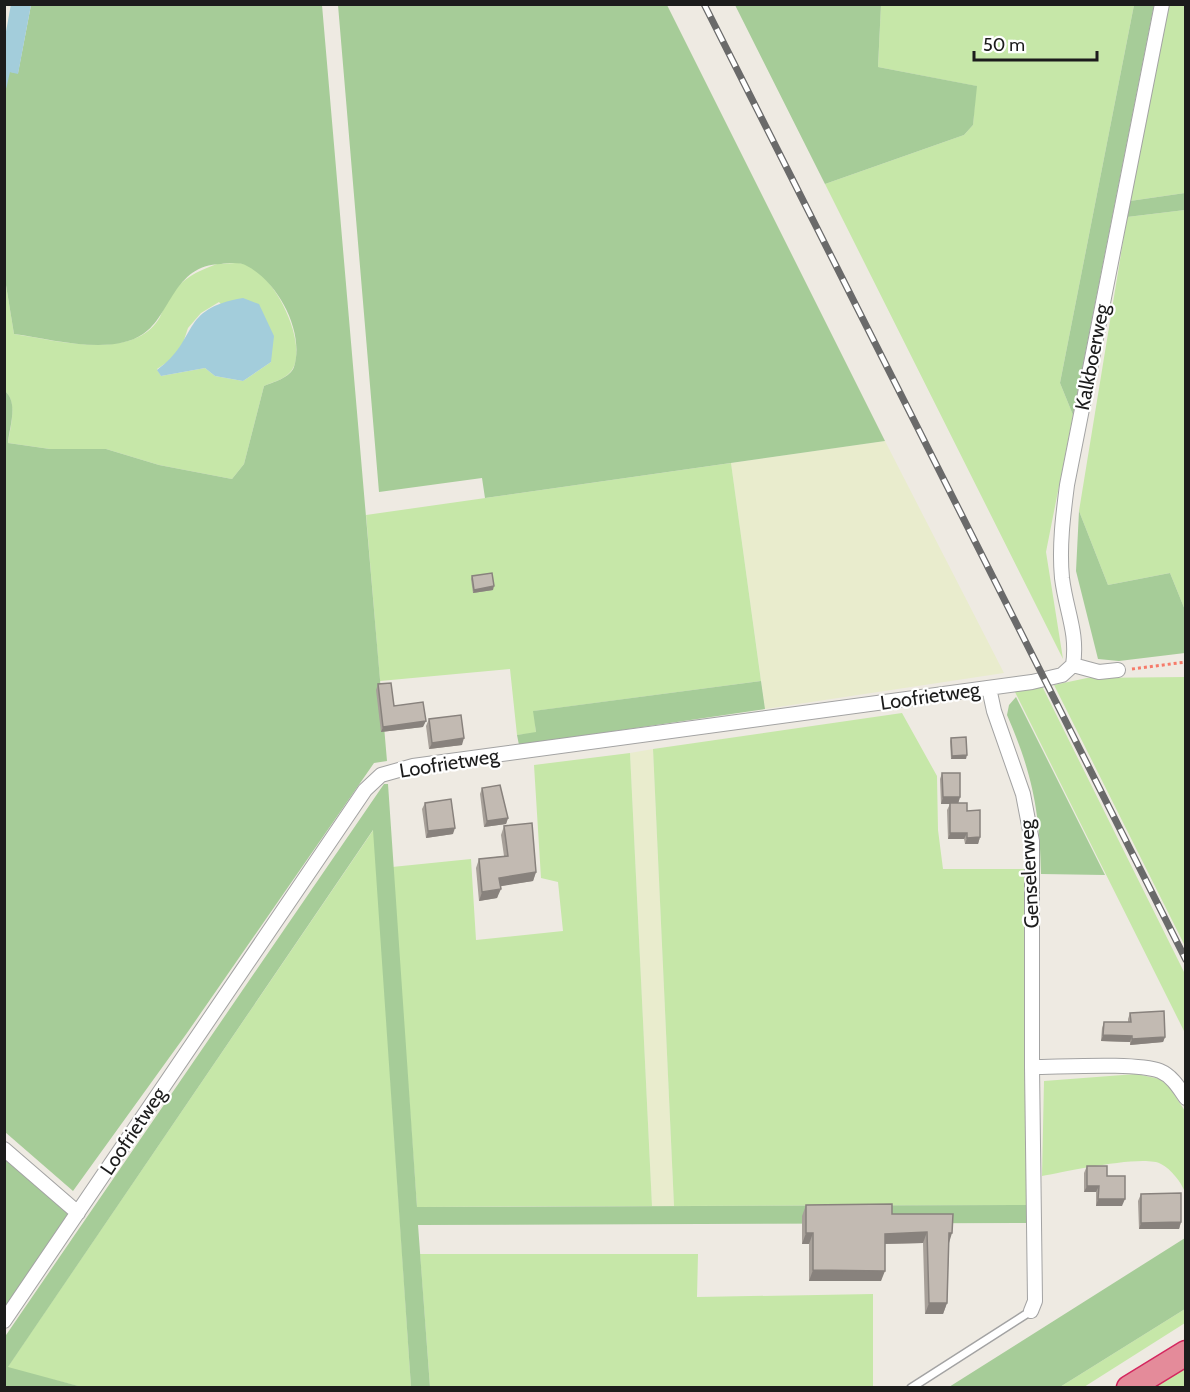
<svg xmlns="http://www.w3.org/2000/svg" width="1190" height="1392" font-family="Cabin,sans-serif">
<style>
.farmland{fill:#e9eccd}
.grass{fill:#c6e7a8;fill-rule:evenodd}
.forest{fill:#a6cc98}
.water{fill:#a3cddb}
.lines{fill:none;stroke-linecap:round;stroke-linejoin:round}
.stream{stroke:#a3cddb;stroke-width:5}
.service-casing{stroke:#a3a3a3;stroke-width:10}
.minor-casing{stroke:#a3a3a3;stroke-width:16}
.motorway-casing{stroke:#d4275f;stroke-width:27}
.path{stroke:#f67b6a;stroke-width:3;stroke-dasharray:3 3;stroke-linecap:butt}
.service{stroke:#fff;stroke-width:7}
.minor{stroke:#fff;stroke-width:14}
.motorway{stroke:#e48b9a;stroke-width:24}
.rail-casing{stroke:#6a6a6a;stroke-width:7}
.rail{stroke:#fff;stroke-width:4.5;stroke-dasharray:14;stroke-linecap:butt}
.wall{fill:#a7a099}
.shaded-wall{fill:#88827d}
.building{fill:#c2bab2;stroke:#88827d;stroke-width:1.5}
.labels{text-anchor:middle;stroke-width:4.5;stroke-linejoin:round;paint-order:stroke}
.street-label{font-size:20px;fill:#1c1c1c;stroke:#fff}
</style>
<rect width="100%" height="100%" fill="#eeeae2"/>
<path class="farmland" d="M885,441L1004,673L765,709L731,463Z
M653,749L674,1206H652L630,753Z"/>
<path class="grass" d="M881,5H1134L1060,383L1073,415L1046,552L1063,659L825,184L964,135L973,125L976,86L878,67Z
M1167,5H1185V193L1130,201Z
M1185,210V610L1170,573L1108,585L1079,511L1127,217Z
M217,264C225,264 237,262 245,264C274,273 309,344 292,370C286,379 273,382 264,386L244,464L232,479L159,465L106,449H50L8,443C10,428 18,402 5,391L4,273L14,334C54,340 127,360 156,323C162,316 164,305 169,298C183,278 195,272 217,264ZM219,302L271,362L243,381L215,376L205,368L161,376L157,369L172,359L183,343L188,328L201,313Z
M731,463L761,681L534,711L536,733L517,735L510,669L380,681L366,515Z
M1185,677H1186L1185,946L1054,685L1087,678Z
M1042,686L1185,974V1033L1015,692Z
M902,713L937,776L938,830L943,869H1024L1028,1205L674,1206L653,749Z
M630,753L652,1206L417,1207L392,867L471,859L476,940L563,931L558,882L541,878L534,765Z
M374,829L411,1387H82L7,1368Z
M1136,1074L1160,1079L1170,1088L1185,1111V1192C1181,1182 1171,1169 1161,1164C1144,1154 1065,1172 1042,1176L1044,1081Z
M420,1254H698L697,1297L873,1294V1387H430Z
M1185,1309V1323L1084,1387H1060Z
M1185,1365V1387H1149Z"/>
<path class="forest" d="M31,5H322L387,761L374,763L187,1033L73,1191L5,1132V391C19,403 9,428 8,443L50,449H106L159,465L232,479L244,464L264,386C273,382 290,378 294,367C305,332 278,282 247,266C241,262 228,263 221,264C173,265 171,316 143,334C111,356 51,339 14,334L4,273V71L18,73Z
M338,5H667L885,441L485,498L482,478L379,492Z
M735,5H881L878,67L977,86L973,125L964,135L825,184Z
M1134,5H1154L1073,415L1060,383Z
M1185,193V210L1127,217L1130,201Z
M1079,511L1108,585L1170,573L1185,610V653L1119,661L1098,659L1076,571Z
M761,681L765,709L519,745L517,735L536,732L533,711Z
M1016,697L1105,875L1041,874C1040,812 1032,772 1007,715L1009,705Z
M384,784H388L417,1207L1028,1205V1223L418,1225L430,1387H411L373,830L8,1367L82,1387H5L4,1338Z
M5,1157L70,1215L5,1307Z
M1185,1238V1309L1060,1387H949Z"/>
<path class="water" d="M11,4L31,5L18,74L5,71V37Z
M243,298L259,304L274,336L271,362L243,381L215,376L205,368L161,376L157,370C200,339 178,309 243,298Z"/>
<g class="lines">
<path class="stream" d="M4,87L9,65"/>
<defs>
<path id="service" d="M911,1388L1031,1311"/>
<path id="minor" d="M1073,665L1099,672L1118,670
M989,688L994,711L1023,794L1032,841V1067C1061,1067 1137,1062 1160,1071C1172,1076 1179,1088 1186,1098
M4,1149L78,1213
M1031,1311L1035,1301L1032,1067
M4,1321L365,790L381,775L413,766L1032,682L1062,675L1073,665C1078,632 1066,611 1062,578C1059,547 1063,516 1067,485L1162,4"/>
<path id="motorway" d="M1129,1388L1186,1353"/>
</defs>
<use href="#service" class="service-casing"/>
<use href="#minor" class="minor-casing"/>
<use href="#motorway" class="motorway-casing"/>
<path class="path" d="M1132,669L1186,662"/>
<use href="#service" class="service"/>
<use href="#minor" class="minor"/>
<use href="#motorway" class="motorway"/>
<defs>
<path id="rail" d="M704,4L1186,960"/>
</defs>
<use href="#rail" class="rail-casing"/>
<use href="#rail" class="rail"/>
</g>
<path class="wall" d="M472,576L493,590L473,593L471,579Z
M378,684L394,706L423,727L381,732L376,690Z
M429,719L462,745L429,749L426,726Z
M951,738L966,759H951L950,741Z
M942,773L960,797L958,803L967,811L980,837L978,844H965L964,839H948L947,810L950,804H941L940,779Z
M482,788L508,818L506,824L484,827L480,794Z
M425,803L453,834L426,838L422,809Z
M504,826L536,872L533,881L500,886L497,898L479,901L476,868L479,859L504,856L501,835Z
M1130,1013L1165,1037L1163,1042L1130,1045V1042L1101,1041L1102,1028L1104,1022H1128V1019Z
M1087,1166L1107,1176L1122,1206H1096V1192H1084V1173Z
M1141,1194L1181,1222L1179,1229H1139L1138,1201Z
M806,1205L892,1214L949,1243L947,1303L943,1314H925L923,1243L885,1244L881,1281H809V1244H802V1216Z"/>
<path class="shaded-wall" d="M494,586L493,590L473,593L474,590Z
M426,721L423,727L381,732L383,727Z
M464,738L462,745L429,749L432,743Z
M967,755L966,759H951L952,756Z
M943,797H960L958,804H941Z
M508,818L506,824L484,827L487,821Z
M455,828L453,834L426,838L428,831Z
M950,833H967L964,839H948Z
M980,837L978,844H965L967,838Z
M536,872L533,881L496,887L499,878Z
M501,889L497,898L479,901L482,892Z
M1103,1035L1132,1036L1130,1042L1101,1041Z
M1165,1037L1163,1042L1130,1045L1132,1039Z
M1087,1186H1099L1096,1192H1084Z
M1098,1199H1125L1122,1206H1096Z
M1181,1222L1179,1229H1139L1141,1223Z
M927,1232L923,1243L881,1244L885,1234Z
M806,1233H813L809,1244H802Z
M949,1233H952L949,1243Z
M813,1270L885,1271L881,1281H809Z
M929,1303H947L943,1314H925Z"/>
<path class="building" d="M492,573L494,586L474,590L472,576Z
M391,683L394,706L423,702L426,721L383,727L378,684Z
M461,715L464,738L432,743L429,719Z
M966,737L967,755L952,756L951,738Z
M942,773H960V797H943Z
M500,785L508,818L487,821L482,788Z
M451,799L455,828L428,831L425,803Z
M950,803H967V811L980,810V837L967,838V833H950Z
M532,823L536,872L499,878L501,889L482,892L479,859L508,856L504,826Z
M1164,1011L1165,1037L1132,1039V1036L1103,1035L1104,1022H1131L1130,1013Z
M1087,1166H1107V1176H1125V1199H1098L1099,1186H1087Z
M1181,1193V1222L1141,1223V1194Z
M892,1204V1214H953L952,1233H949L947,1303H929L927,1232L885,1234V1271L813,1270V1233H806V1205Z"/>
<g class="labels">
<g class="street-label">
<text transform="translate(1092 357) rotate(-79)" y="7">Kalkboerweg</text>
<text transform="translate(930 696) rotate(-8)" y="7">Loofrietweg</text>
<text transform="translate(449 763) rotate(-9)" y="7">Loofrietweg</text>
<text transform="translate(1029 874) rotate(-93)" y="7">Genselerweg</text>
<text transform="translate(133 1131) rotate(-56)" y="7">Loofrietweg</text>
</g>
</g>
<rect width="1190" height="1392" fill="none" stroke="#1c1c1c" stroke-width="12"/>
<path d="M974 51v9h123v-9" fill="none" stroke="#1c1c1c" stroke-width="3"/>
<text x="983" y="51" font-size="18" fill="#1c1c1c" stroke="#ffffff" stroke-width="4.5" paint-order="stroke">50 m</text>
</svg>
